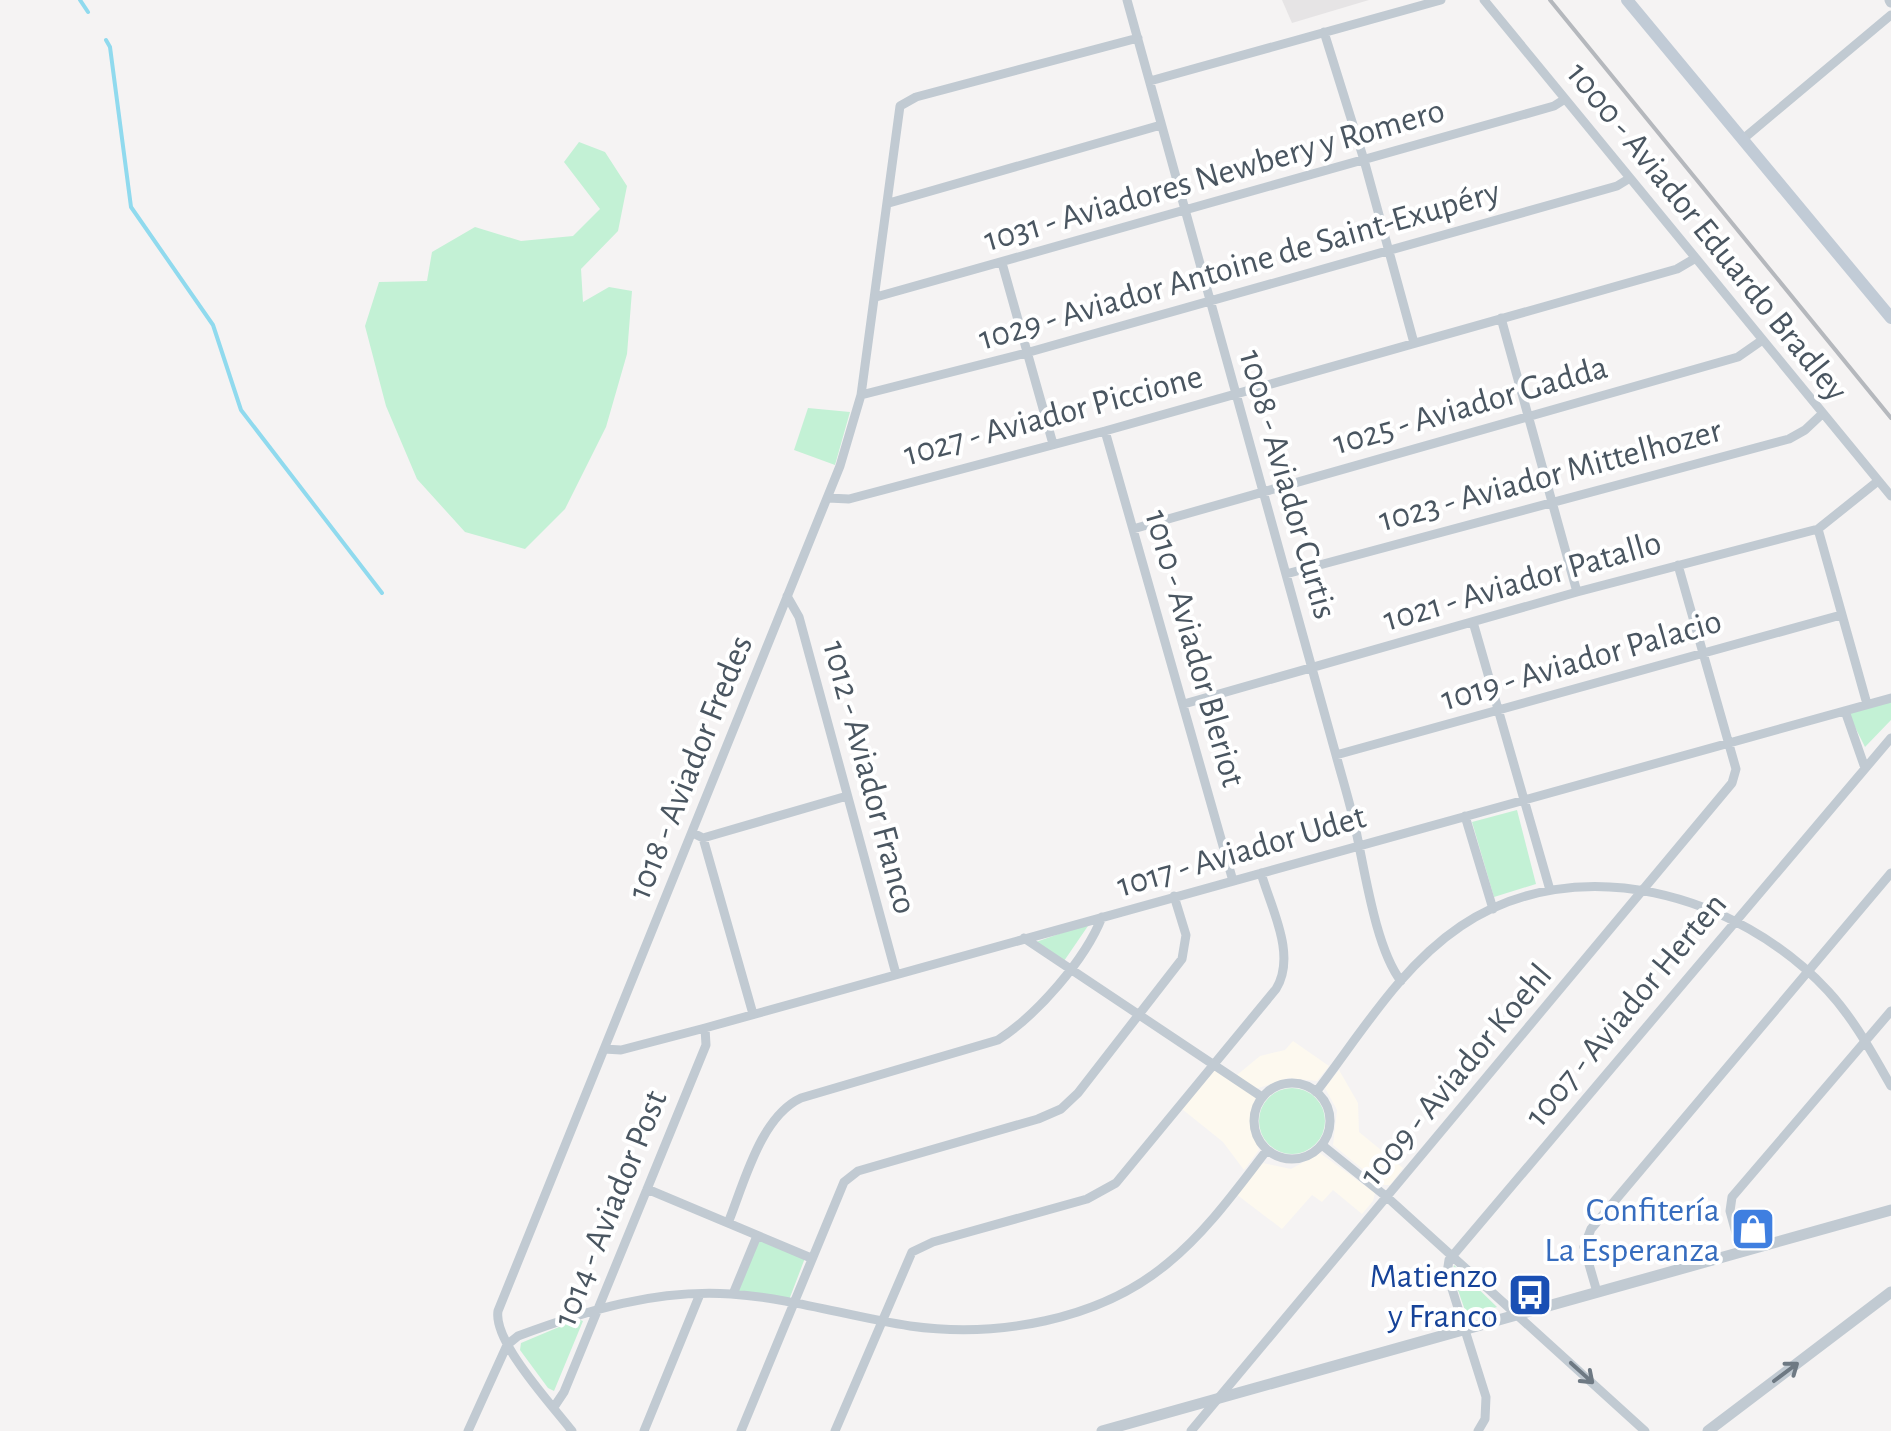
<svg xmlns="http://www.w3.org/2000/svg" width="1891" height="1431" font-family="'Alegreya Sans',sans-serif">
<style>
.commercial{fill:#fdf9ef}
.education{fill:#e6e4e5}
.green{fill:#c3f1d5}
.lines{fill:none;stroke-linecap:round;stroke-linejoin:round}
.stream{stroke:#90daee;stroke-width:4}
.minor{stroke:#c1cad2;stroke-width:9}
.tertiary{stroke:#c1cad2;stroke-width:11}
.secondary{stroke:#c1cbd6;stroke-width:12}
.rail{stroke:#b5b8bd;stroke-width:4}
.oneway{stroke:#6e7983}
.labels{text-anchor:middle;stroke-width:8;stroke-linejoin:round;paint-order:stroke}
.street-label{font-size:35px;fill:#4a5661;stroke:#fff}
.shop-label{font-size:35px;fill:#366cbe;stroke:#fff;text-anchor:end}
.transit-label{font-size:35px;fill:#164399;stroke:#fff;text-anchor:end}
</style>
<rect width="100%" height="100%" fill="#f5f3f3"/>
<path class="commercial" d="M1293,1041L1329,1066L1317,1081L1288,1078L1256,1089L1237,1075L1260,1056L1285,1050Z
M1216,1069L1258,1098L1251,1122L1259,1150L1244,1170L1223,1142L1182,1109Z
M1339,1070L1358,1103L1359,1132L1403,1168L1390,1185H1382L1333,1145L1337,1110L1325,1088Z
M1320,1153L1375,1193L1373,1201L1362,1214L1333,1190L1322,1202L1312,1195L1282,1229L1236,1194L1263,1163L1291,1169Z"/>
<path class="education" d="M1282,0H1369L1292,23Z"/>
<path class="green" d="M579,142L605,152L627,186L618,231L581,269L583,302L609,287L632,291L627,354L606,427L565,509L525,549L465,532L417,479L386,406L365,326L379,282L427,281L432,252L475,227L521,241L573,236L600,209L564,162Z
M808,408L850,412L835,465L794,450Z
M1891,700V720L1865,747L1848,713Z
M1517,810L1536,884L1494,897L1472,822Z
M1090,923L1064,961L1036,942Z
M1259 1121a33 33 0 1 1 66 0a33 33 0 1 1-66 0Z
M759,1239L805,1258L789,1300L737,1292Z
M1454,1265L1497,1307L1467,1316L1452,1273Z
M578,1319L583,1321L554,1391L548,1388L520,1350L521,1343Z"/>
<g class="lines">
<path class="stream" d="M80,0L88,12
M106,40L110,47L131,207L213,325L241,410L382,593"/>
<path class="minor" d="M1127,0L1336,755C1343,781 1351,806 1356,831C1365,872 1376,949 1401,981
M1484,0L1891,496
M1324,32L1364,160L1414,343
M1150,81L1441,0
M1743,139L1891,15
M889,203L1161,125
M1002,263L1053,444
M876,297L1554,106L1565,99
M1501,318L1577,592
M861,395L1026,353L1617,186L1630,178
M1105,431L1233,881
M828,498L849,499L1105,431L1677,269L1694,259
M1133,529L1738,357L1761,341
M1286,574L1789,439L1805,430L1822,414
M787,596L799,617L896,974
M1473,622L1550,890
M1184,704L1577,592L1818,529
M1867,704L1818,529L1878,481
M1845,711L1865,768
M1336,755L1841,615
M1465,816L1493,909
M693,833L703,838L753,1014
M703,838L847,796
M1024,938L1262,1097
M604,1049L621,1050L705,1028L1891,698
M1254 1121a38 38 0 1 1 76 0a38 38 0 1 1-76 0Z
M1316,1092C1360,1035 1400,967 1461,926C1577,848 1738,894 1828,991C1854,1019 1872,1053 1891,1086
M1322,1145L1388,1198L1645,1431
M647,1189L811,1258
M728,1223C744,1184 760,1117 801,1098L998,1040C1037,1015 1085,960 1102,917
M1741,1251L1730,1211L1732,1197L1891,1011
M1597,1292L1584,1247L1591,1229L1891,873
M733,1294L757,1236
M554,1407L564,1392L706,1045L705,1028
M468,1431L507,1345L518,1336C588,1310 656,1289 731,1294C791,1298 851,1317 910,1326C996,1338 1099,1321 1168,1263C1207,1231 1236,1190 1267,1150
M572,1431C552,1405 493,1342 498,1311L840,466L861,395L900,106L916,97L1138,38
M644,1431L700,1294
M741,1431L844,1182L858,1171L1038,1119L1061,1109L1078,1093L1182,959L1186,935L1174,896
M835,1431L912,1252L933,1242L1087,1199L1116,1183L1276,989C1297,955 1271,908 1261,873
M1191,1431L1732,783L1736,769L1678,565
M1478,1431L1485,1419L1486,1397L1447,1273L1449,1260L1891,738"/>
<path class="tertiary" d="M1890,0L1891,2
M1102,1431L1891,1210
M1708,1431L1891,1292"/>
<path class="secondary" d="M1627,0L1891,318"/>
<path class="rail" d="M1550,0L1891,418"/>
</g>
<defs><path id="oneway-shaft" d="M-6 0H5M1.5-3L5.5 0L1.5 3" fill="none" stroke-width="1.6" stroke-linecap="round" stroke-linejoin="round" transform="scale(2.5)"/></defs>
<g class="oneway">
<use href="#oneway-shaft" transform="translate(1786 1372) rotate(-37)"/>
<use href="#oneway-shaft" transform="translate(1582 1373) rotate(42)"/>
</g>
<defs>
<symbol id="shop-square" viewBox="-11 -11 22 22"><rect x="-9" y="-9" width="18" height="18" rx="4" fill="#3f7fe0" stroke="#fff"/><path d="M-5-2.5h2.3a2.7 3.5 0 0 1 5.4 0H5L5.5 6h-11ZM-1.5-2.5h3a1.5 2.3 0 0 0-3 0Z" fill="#fff"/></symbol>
<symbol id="bus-square" viewBox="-11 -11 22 22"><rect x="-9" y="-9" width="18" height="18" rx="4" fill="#1a4fb4" stroke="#fff"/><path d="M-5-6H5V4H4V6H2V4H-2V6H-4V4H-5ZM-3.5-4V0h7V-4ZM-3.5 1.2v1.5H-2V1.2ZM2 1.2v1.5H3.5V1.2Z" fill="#fff"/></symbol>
</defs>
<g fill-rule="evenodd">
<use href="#shop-square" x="1728" y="1204" width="50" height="50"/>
<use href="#bus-square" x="1505" y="1270" width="50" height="50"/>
</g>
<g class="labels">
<g class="street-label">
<text transform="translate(1214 174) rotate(-16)" y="12">1031 - Aviadores Newbery y Romero</text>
<text transform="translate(1708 231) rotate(51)" y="12">1000 - Aviador Eduardo Bradley</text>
<text transform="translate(1239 264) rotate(-16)" y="12">1029 - Aviador Antoine de Saint-Exupéry</text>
<text transform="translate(1470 404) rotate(-16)" y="12">1025 - Aviador Gadda</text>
<text transform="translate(1053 414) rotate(-15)" y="12">1027 - Aviador Piccione</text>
<text transform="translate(1550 474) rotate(-15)" y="12">1023 - Aviador Mittelhozer</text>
<text transform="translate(1289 484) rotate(74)" y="12">1008 - Aviador Curtis</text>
<text transform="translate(1522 580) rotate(-16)" y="12">1021 - Aviador Patallo</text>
<text transform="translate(1196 648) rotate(74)" y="12">1010 - Aviador Bleriot</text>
<text transform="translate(1581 659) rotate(-16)" y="12">1019 - Aviador Palacio</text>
<text transform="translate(689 767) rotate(-68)" y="12">1018 - Aviador Fredes</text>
<text transform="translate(871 777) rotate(75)" y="12">1012 - Aviador Franco</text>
<text transform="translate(1241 850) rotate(-16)" y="12">1017 - Aviador Udet</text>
<text transform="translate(1625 1009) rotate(-50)" y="12">1007 - Aviador Herten</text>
<text transform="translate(1455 1074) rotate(-50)" y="12">1009 - Aviador Koehl</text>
<text transform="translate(609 1208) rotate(-68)" y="12">1014 - Aviador Post</text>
</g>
<g class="shop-label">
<text x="1720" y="1221">Confitería<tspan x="1720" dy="40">La Esperanza</tspan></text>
</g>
<g class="transit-label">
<text x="1498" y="1287">Matienzo<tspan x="1498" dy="40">y Franco</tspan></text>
</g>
</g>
</svg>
